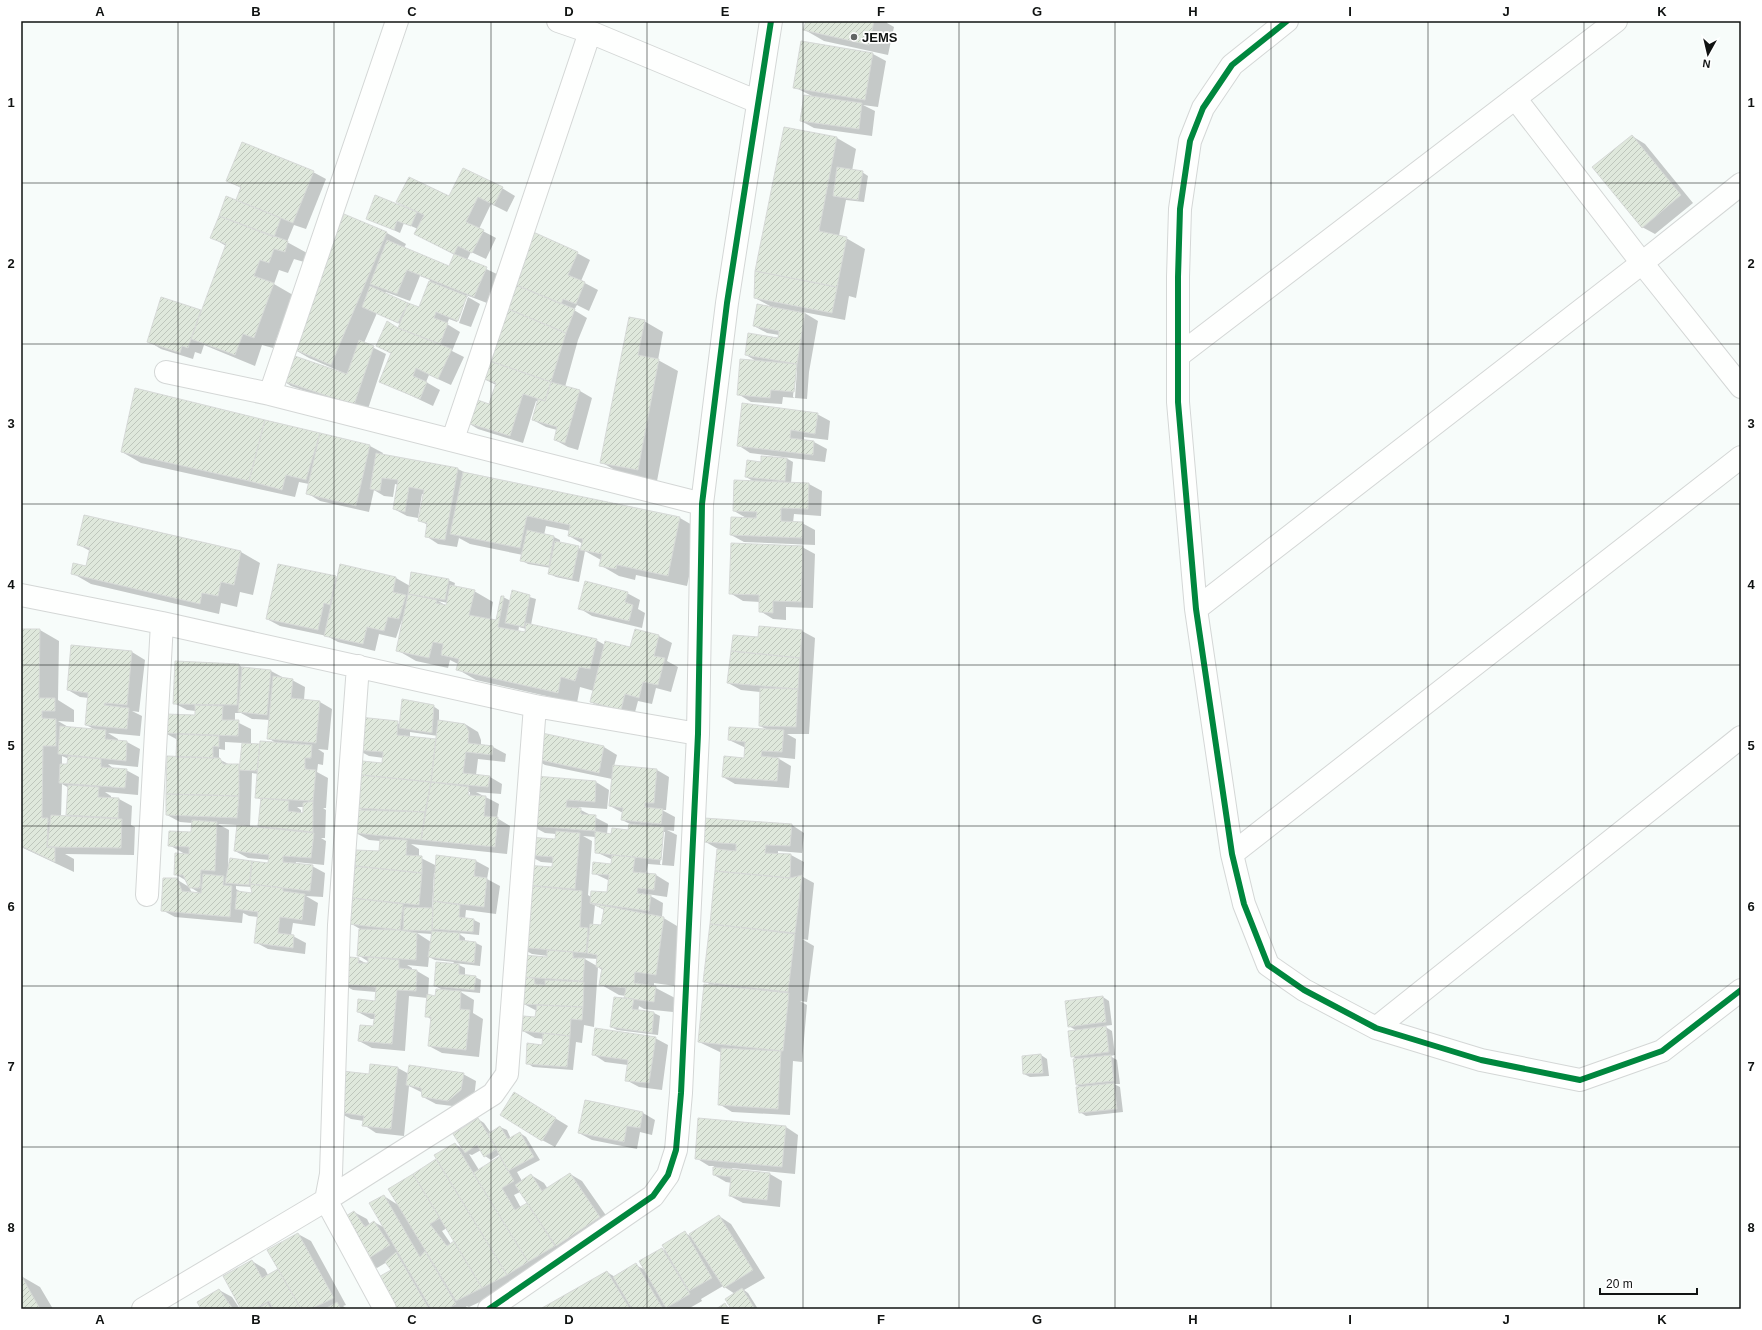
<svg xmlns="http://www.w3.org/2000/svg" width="1762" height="1330" font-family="Helvetica,sans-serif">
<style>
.shadow{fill:#0003;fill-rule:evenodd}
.building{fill:url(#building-hatch);stroke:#d6d9d7}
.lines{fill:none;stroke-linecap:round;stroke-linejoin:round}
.minor-casing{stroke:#d4d7d6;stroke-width:24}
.minor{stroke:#fefffe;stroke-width:22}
.cycleway-casing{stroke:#fff;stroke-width:8}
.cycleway{stroke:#00873e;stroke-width:6}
.grid{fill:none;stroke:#101312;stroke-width:1;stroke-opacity:0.55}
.poi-dot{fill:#616563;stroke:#fff;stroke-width:1.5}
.labels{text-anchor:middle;stroke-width:3.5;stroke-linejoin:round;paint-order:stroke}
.poi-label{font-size:13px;font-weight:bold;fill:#101312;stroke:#fff;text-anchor:start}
.neatline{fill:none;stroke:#101312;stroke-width:1.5}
.grid-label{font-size:13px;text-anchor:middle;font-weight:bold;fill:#101312}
</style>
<defs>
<pattern id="building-hatch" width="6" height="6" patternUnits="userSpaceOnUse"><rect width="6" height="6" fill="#dfe8dc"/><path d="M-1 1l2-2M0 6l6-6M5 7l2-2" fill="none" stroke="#bec6bc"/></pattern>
</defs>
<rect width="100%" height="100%" fill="#f7fcfa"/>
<path class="shadow" d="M807,21H887V23L894,27L888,55L824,41L805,30Z
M802,42L873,54L886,61L878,107L863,105L875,111L872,136L814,128L801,121L812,96L794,87Z
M785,128L837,138L856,149L852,171L862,172L868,176L864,202L846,200L839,236L846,238L865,249L856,298L849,296L845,320L803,312L818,321L809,372L807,399L783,397L782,404L751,402L738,394L758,362L746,355L778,339L779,335L767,333L754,326L772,307L755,298ZM795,370H797L795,398L793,397Z
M1632,136L1645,144L1693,203L1655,234L1642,227Z
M313,172L326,179L306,229L294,225L287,242L307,253L304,262L294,259L288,273L279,270L274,284L293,295L273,348L262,345L255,366L204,345L201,354L195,352L193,359L161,349L148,341L200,311L202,312L226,246L211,237L236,201L241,188L227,180Z
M502,188L515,196L507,212L491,204L479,229L496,238L486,259L471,252L467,260L499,275L487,303L466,295L468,297H466L457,322L449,319L447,324L460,332L452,351L464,357L451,385L429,375L426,382L440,390L433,406L380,381L392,354L377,346L398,329L400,324L377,313L364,343L386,354L367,412L291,386L279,378L344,374V373L309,358L290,347L345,216L387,233L406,244L404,248L450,267L455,255L415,234L418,229L404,223L400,233L367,218L411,210L450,197ZM420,276L430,280L420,308L385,294L386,292L410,301Z
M577,253L590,260L581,281L598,290L589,311L577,305L574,310L587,318L578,340L565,387L580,391L592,398L578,450L568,447L555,440L557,430L546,427L533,420L539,402L536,401L523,443L478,429L465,421L490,405L496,385L480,377L504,307Z
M468,297L480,304L471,327L459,323Z
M644,321L663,332L658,360L678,371L657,481L620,473L601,462Z
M136,390L370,446L383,453L382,456L458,469L466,473L680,518L699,529L687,586L636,575L635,580L619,576L600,565L601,560L585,551L579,582L556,577L550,574L551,568L528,564L521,560L523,555L470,544L459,538L457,547L438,544L426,536L428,525L420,521L425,494H422L418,518L407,516L394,509L399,485L395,484L393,497L384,496L374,490L369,512L320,501L307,493L309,484L299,482L295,497L141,463L122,452ZM546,526L570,531L569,536L583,544L582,549L560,543V540L554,537L544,535Z
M817,414L830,421L828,440L804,437V440L814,442L827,449L825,462L750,453L738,445Z
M786,458L793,462L791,483L809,484L822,491L821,516L794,514L793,523H802L815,530V545L744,542L731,535L748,519L734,511L755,482L746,477L762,463Z
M79,545L241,552L260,563L253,595L240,592L237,607L221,603L219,614L91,584L72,573L86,567L90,551Z
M802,547L815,554L813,608L786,607V620L773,619L760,611V602L743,601L730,593Z
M279,565L337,578L340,565L396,578L410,586L448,580L455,583L454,587L474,591L493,602L490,620L496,622L503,597L511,601L513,592L536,599L531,625L596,640L605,645L631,649L635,630L659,636L672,643L667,661L678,667L671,692L656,688L652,704L638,701L634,716L604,709L591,702L594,691L580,687L577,703L476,680L457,669L458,664L450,660L448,668L416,661L397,650L403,620H402L396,638L379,634L375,651L338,642L327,636L280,626L267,619ZM438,601L448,603L447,606ZM519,627L526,629L525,633L518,632Z
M627,593L640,600L638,609L645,613L642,628L592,616L579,608Z
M760,627L802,631L815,638L809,734H787L796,739L795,759L776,757L791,766L789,788L735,784L723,777L745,759L746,748L729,740L768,730L760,726V692L741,690L728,683L759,638Z
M21,630H40L59,641L58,700L74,710V722L58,721L70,728L96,730L86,725L89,698L80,697L68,690L132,652L145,660L139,712L132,711L142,716L140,736L108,733L118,739V741L127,742L140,749L138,767L108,764L114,769L126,770L139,777L138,795L105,792L111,796V798L119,799L132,806L131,825L135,827L134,855L65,854L74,859V872L21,847ZM62,756L69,759L68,765H62ZM62,784L69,788L67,814L73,817H61Z
M239,665L245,669L271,671L284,678L292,680L305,687L304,700L320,702L332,709L328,750L318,749L324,753L323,765L318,764L317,772L328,778L326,808H323L326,810L325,838H321L326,841L324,865L296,862V864L312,866L325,873L323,897L306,896L318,903L315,926L293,923L291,935L306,943L305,954L268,949L255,942L258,917L249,916L243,913L242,923L175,917L162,910L176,879L189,887L192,893L201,894L190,887L187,881L175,874L185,854L169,845L192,833V823L180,822L167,815L177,757L178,740L165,733L196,716V711L187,710L174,703ZM235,713H241L252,719L270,720L268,738L276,743L251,745V729L235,721ZM225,742L243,743L241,766L230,765L219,759V749L225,750ZM252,773L258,774L256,797L262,800L259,827H250ZM297,807H304V814H301V810ZM218,824L238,825L235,851L248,858L270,860L269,864L231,859L228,870L229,830ZM236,886L252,887L254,894L241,892L236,889Z
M433,706L439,710V721L465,724L478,732L481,740V745L493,747L506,754L505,762L478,759L476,775L490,777L502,784L501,794L476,792L499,804L497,818L510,826L507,854L411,844L419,849V857L437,866L476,861L489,868L487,879L500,886L496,914L466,910L465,919L474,920L480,923L479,935L458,933L465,938V942L476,943L482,946L480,966L455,963L465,968V976L475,977L481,980L480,993L459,991L474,1000L473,1013L483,1019L479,1057L442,1053L429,1046L432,1020L426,1016L427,998L409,996L405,1051L372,1048L359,1041L374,1027L375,1019H371L358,1012L376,1002V992L353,990L340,983L358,959L369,965V962L358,955L360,929L350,923L357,851L380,852V841L369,840L356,833L364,811L358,808L383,764L384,758L369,756L356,749L360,718L401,724ZM410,732L438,736L437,740L410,738ZM468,792H470L469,800H467ZM434,873H436L434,909H432ZM417,933L432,934L431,942ZM429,957L435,960L454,962L435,986L443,990L436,997L428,996L429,978L417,971L412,970V968L407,965L428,967Z
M538,734L604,747L617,755L614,766L657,770L669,777L666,810H662L675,817L674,831L667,830L677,835L674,866L648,864L646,874L656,875L669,883L667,897L647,894L663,903L662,917L682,929L675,986L654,983V987L675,998L673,1012L644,1009L639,1006L638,1011L654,1013L660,1016L658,1035L617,1030L611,1027L626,996L619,995L600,984L602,970L598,967L594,1027L584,1025L582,1043L576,1042L573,1070L533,1067L527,1063L543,1046L544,1039L535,1038L523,1031L536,1018L537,1011L522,1003L524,956L548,958V956L532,954L519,947L525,866L553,868V863L541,862L528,855L556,840V834L545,833L532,826L536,778L596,782L609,790L607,809L579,807V809L608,824L607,834L612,835L629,831L630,824L622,820L623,813L610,806L612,779L545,765L533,758ZM663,832H665L662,865L660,864ZM583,836L596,837V852L613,860L612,865L593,873L610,881L608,894L591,897L588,895L592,841ZM595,905L604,910L602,926L593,925ZM583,958L598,959L597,966Z
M792,825L804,833L802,853L778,851V855H791L804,862L803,877L814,883L808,940L802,939L814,946L807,1002L800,1001L807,1005L802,1062L793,1061L790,1115L732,1112L719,1104L722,1053L699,1042L713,986L704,981L716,926L711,923L718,849L704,841Z
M1103,997L1109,1001L1112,1025L1104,1026L1112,1031L1115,1055L1110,1056L1117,1060L1120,1084H1114L1120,1087L1123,1112L1086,1116L1080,1112L1082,1088L1077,1085L1078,1060L1072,1056L1077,1031L1069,1026Z
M655,1038L668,1045L662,1090L639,1087L626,1080L628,1065L605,1062L593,1054Z
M1041,1055L1047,1059L1049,1076L1030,1077L1024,1074Z
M398,1068L409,1074H463L476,1081L474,1098L461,1107L436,1104L423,1097V1093L409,1086L404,1136L376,1133L364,1125V1121L351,1119L338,1112L370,1075Z
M527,1101L568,1126L555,1147L542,1140Z
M643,1113L655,1120L652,1135L640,1132L637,1149L592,1140L579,1133Z
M478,1119L484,1123L491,1133L500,1127L507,1130L511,1139L520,1133L526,1137L540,1160L517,1172L522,1181L531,1175L544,1183L548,1189L570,1174L582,1181L612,1224L495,1295L469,1307L466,1306L468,1309H395L392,1270L387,1262L377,1268L365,1261L354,1212L367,1219L370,1225L374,1222L385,1228L384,1196L398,1205L389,1190L438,1160L455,1144L464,1150ZM481,1150L485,1156L491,1160L500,1154V1158L479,1170L469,1154L472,1155ZM520,1192L528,1204L521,1208L514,1195ZM447,1228L455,1241L451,1244L442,1231Z
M786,1127L798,1135L795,1174L732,1168V1170L770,1174L782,1181L780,1207L743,1203L730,1196L732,1183L726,1182L714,1175V1166H709L696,1158Z
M719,1216L731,1224L765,1278L744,1290L748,1293L758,1309H718L725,1305L732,1309L735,1294L723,1286L701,1299L702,1301L688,1309H543L607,1272L615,1277L636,1265L645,1270L662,1249L666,1251L685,1233L692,1237Z
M298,1234L311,1241L346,1305L343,1306L347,1309H243L252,1261L265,1269L268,1275L279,1269Z
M21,1276L40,1287L53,1309H21Z
M219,1290L232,1297L240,1309H203Z"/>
<path class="building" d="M806,21H874L869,45L803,30Z
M801,41L873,53L865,100L793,88Z
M804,95L862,103L859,129L800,121Z
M784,127L837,137L819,231L847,237L837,287L755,271Z
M1632,135L1681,195L1642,228L1592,167Z
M242,142L314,171L293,223L236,200L241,187L226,181Z
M837,167L863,171L858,200L833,196Z
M463,168L503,187L494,205L478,197L466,222L484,230L472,253L458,246L454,254L414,234L424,215L396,202L409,177L449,196Z
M375,195L417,212L411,226L397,221L394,230L366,219Z
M226,196L281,218L274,237L219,216Z
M344,214L387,232L331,365L289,347Z
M219,216L288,241L285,252L274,249L269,263L260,260L254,276L274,283L254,338L243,334L235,355L191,339L226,244L210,238Z
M531,231L578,252L568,275L585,282L576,304L563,299L561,304L509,282Z
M387,240L449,266L454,254L487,267L474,297L407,270L397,294L370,284Z
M755,271L837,287L838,284L832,313L754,298Z
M429,281L467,296L458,321L436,312L434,318L448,323L440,344L398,328L408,303L419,307Z
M509,282L575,309L566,333L499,305Z
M370,286L408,303L398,323L362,307Z
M161,297L201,310L188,348L182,346L180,353L147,342Z
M757,304L805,313L797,364L745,355L748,333L778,338L779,331L753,326Z
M503,307L566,333L551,382L487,360Z
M629,317L645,320L638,355L659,359L638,470L600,463Z
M387,321L398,328L452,349L438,379L416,368L413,376L427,382L420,399L379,382L391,353L376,346Z
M359,340L374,346L354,405L277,379L286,353L347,374Z
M740,359L797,364L794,392L771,390L770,398L737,395Z
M487,360L551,382L545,401L523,394L510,436L464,422L472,398L489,404L496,383L479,377Z
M551,382L580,390L565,443L554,440L557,427L532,420L538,399L545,401Z
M135,388L265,420L249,481L121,452Z
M742,403L818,413L815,434L791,430L790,438L814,441L813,455L737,446Z
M265,420L320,433L306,480L286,475L282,490L249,481Z
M320,433L370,445L356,506L306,494Z
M376,453L458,468L445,540L425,537L427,523L418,521L424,490L409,487L405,512L393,509L398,480L382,478L380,491L370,489Z
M761,456L787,458L785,481L745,477L747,460L761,462Z
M463,472L680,517L668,576L617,565L616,569L599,566L602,554L580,550L583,539L568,536L570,525L527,516L520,548L450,534Z
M734,480L809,483L808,509L781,508V521L803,522L802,538L730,535L731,517L756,518L757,512L733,511Z
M84,515L241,551L234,585L221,582L218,596L202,593L200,604L71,574L73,563L86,566L90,548L77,545Z
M527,530L554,536L549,566L520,561Z
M555,541L579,546L572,579L548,574Z
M731,543L803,546L801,602L773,601V613L759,612V595L729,594Z
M278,564L336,576L330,605L324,603L318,630L266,619Z
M340,564L396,577L393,592L406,595L399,619L388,617L384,631L367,627L363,644L324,636Z
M411,572L449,579L445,600L408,594Z
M585,581L628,592L625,602L633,605L629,621L578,609Z
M450,585L475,590L469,615L496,620L501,596H504L498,627L525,632L526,623L597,639L590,669L579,667L575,681L561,677L558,693L456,670L459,659L441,655L443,644L433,642L429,658L396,651L408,594L437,600L436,603L446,605Z
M512,590L530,595L524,627L505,623Z
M759,626L802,630L800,658L731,651L733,635L758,637Z
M21,629H40L39,698H55V711H42V718L56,719V746H43L42,818H48L47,847H55V862L21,846Z
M635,629L659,635L654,656L665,658L658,685L643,682L639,698L625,694L621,710L590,702L605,641L630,647Z
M71,645L132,651L127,705L105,703L104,705L129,708L127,729L85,725L88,693L67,690Z
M731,651L800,658L798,689L727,683Z
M175,661L239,664L237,705L173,704Z
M242,667L271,670L267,715L238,712Z
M273,676L293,679L291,698L320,701L316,743L267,739Z
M760,688L798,689L796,727L759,726Z
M402,699L434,705L432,733L399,728Z
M195,705L223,706L222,720H239L238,736L164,733L165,714L195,715Z
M359,717L398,721L397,735L436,739L431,782L361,775L362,761L382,763L383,752L355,750Z
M438,720L465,724L469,732L468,743L493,746L492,755L466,752L463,773L490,776L488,787L431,782Z
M60,726L106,730L105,739L127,741L126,761L58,754Z
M729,727L784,730L782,752L762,751L761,756L779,758L777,781L722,777L724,756L744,758L745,742L728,740Z
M537,732L604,746L599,773L532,758Z
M177,734L219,736V747L213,746V758L176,757Z
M260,741L312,745L311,758H305V769L316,770L313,801L255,798Z
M242,743L260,744L257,771L239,770Z
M68,756L101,759V767L127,769L125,788L59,783L60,764H67Z
M167,756L220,758L223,764H239V796L166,794Z
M613,765L657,769L654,803H645V807L663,809L661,824L621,820L623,808L609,806Z
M361,775L431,782L425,812L357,808Z
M535,776L596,781L595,802L567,800L566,807L581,808V814L596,815L595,831L531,826Z
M431,782L469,787L468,795L486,796L484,816L498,817L495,847L421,840Z
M68,785L99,787L98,797L119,798L118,818L66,815Z
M166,794L239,796L237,818L166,815Z
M261,798L289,801L288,811L303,813V803L313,801V832L258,826Z
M358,810L425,812L421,840L355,833Z
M51,815L122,819L121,848L47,847Z
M704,818L792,824L790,846L766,845L765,853L791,854L790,878L715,871L717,849L736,851V844L703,842Z
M192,820L217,822L215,871L201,870L200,888H189L183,875H174L175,853L189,854V847L168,846L169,831L191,832Z
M629,824L664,827L661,860L595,853V831L611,834L612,828L628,830Z
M237,825L314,833L311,858L283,856V862L313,865L310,891L250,884L252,861L268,863L269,855L234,851Z
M556,831L580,833L575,889L524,885V865L552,867L553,857L527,855L528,837L555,839Z
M380,839L407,840L406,855L422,856V873L355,866L356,850L379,851Z
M436,855L476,860L474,876L487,878L484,907L433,901Z
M612,855L635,857L633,872L656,874L654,890L638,888L637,893L651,895L649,911L590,903L591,891L607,892L609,875L592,874L593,862L611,864Z
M230,858L252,861L249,885L225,883Z
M355,866L422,873L419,905L352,898Z
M715,871L790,878L802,875L795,933L710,924Z
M203,874L224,876L223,885L232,886L230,917L161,911L163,878H177L182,891L201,893Z
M250,884L283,888V891L305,894L302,920L280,917L278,933L294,935L293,948L254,943L258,912L235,909L237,891L252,893Z
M524,885L582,891L580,927L588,928L586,953L518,947Z
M352,898L403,904L400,930L349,924Z
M433,901L460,905L459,917L474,919L473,932L432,929Z
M590,903L664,917L656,975L635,972L634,983L656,986L654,1002L624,998L626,988L599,985L602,968L596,967L597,955L587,953L590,924L601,925L604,909Z
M404,907L433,908L432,931L403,930Z
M710,924L795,934L788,992L703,982Z
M359,929L400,930L417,933L416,960L357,956Z
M432,931L460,933L459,940L476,942L474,963L428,957Z
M547,950L573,952V958H585L583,981L522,977L523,955L547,957Z
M341,956L359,958L358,963H368V957L399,960V968L417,970L416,991L397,990L392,1044L358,1041L360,1025L373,1026L375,1014L357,1012L358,999L375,1001L376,987L339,984Z
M436,962L459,964V974L476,976L474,990L434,986Z
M522,977L534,978L535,984L545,985V980L584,982L583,1007L521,1004Z
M704,984L789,993L783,1051L698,1042Z
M436,989L461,991L460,1009L470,1010L466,1050L428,1046L431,1017H425L427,994L435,996Z
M1103,996L1106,1022L1068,1027L1065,1001Z
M614,997L634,999L632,1009L654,1012L652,1033L610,1027Z
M537,1005L583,1007L582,1020L571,1019L570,1036L522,1031L523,1016L535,1017Z
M1106,1026L1109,1052L1071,1057L1068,1031Z
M595,1028L656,1037L649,1083L625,1081L628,1060L592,1055Z
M543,1033L570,1036L567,1067L526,1064L527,1043L542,1045Z
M721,1048L781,1051L778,1109L718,1105Z
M1041,1054L1043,1073L1023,1074L1022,1056Z
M1111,1055L1114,1081L1076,1085L1073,1059Z
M370,1064L398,1067L391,1129L362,1126L364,1116L337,1112L342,1071L369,1074Z
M409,1065L464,1073L461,1090L448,1101L422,1097L421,1088L406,1085Z
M1114,1083L1117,1109L1079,1113L1076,1087Z
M514,1092L556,1118L542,1141L500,1115Z
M585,1100L643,1112L640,1128L627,1126L624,1142L578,1133Z
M478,1118L497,1149L484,1157L477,1145L465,1153L453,1134Z
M698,1118L786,1126L782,1167L695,1159Z
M500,1126L508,1139L520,1132L534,1157L508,1171L488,1134Z
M455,1143L528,1262L507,1275L434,1155Z
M500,1156L514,1181L502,1188L515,1210L527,1203L555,1246L528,1262L473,1173Z
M436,1159L507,1275L482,1288L413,1174Z
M713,1167L770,1173L767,1200L729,1196L731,1177L713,1175Z
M570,1173L600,1217L556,1246L515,1185L531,1174L542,1191Z
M413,1174L440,1218L430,1224L447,1246L454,1241L482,1288L456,1301L388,1189Z
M384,1195L420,1257L425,1251L456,1304L447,1309H431L369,1203Z
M354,1211L365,1227L374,1221L390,1245L364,1261L338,1221Z
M719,1215L753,1270L724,1288L689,1234Z
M685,1231L712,1278L689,1291L662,1245Z
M298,1233L334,1298L311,1309H301L267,1250Z
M662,1248L690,1294L666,1308L639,1261Z
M396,1252L429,1309H393L375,1279L391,1270L385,1262Z
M252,1260L262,1278L278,1269L301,1309H273L269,1301L254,1309H241L223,1276Z
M636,1263L663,1309H632L613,1277Z
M607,1271L630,1309L542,1308Z
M21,1275L40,1309H21Z
M742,1288L755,1309H731L725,1299Z
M219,1289L233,1309H201L197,1302Z
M337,1302L341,1309H325Z
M267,1303L271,1309H258Z
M725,1303L728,1309H716Z"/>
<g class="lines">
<defs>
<path id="minor" d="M558,21L590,32L758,102
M1287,21L1232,65L1203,108L1190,141L1180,209L1178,277V402L1196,609L1232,854L1244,904L1268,965L1304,990L1376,1028L1481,1060L1580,1080L1662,1051L1741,990
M1515,98L1642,263L1741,387
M1178,356L1616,21
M166,372L270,394L702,504
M270,394L397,21
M453,439L590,32
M21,595L162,623L535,706L698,734
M1196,609L1642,263L1741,184
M1232,854L1741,457
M147,895L162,623
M1376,1028L1741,737
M143,1309L326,1200L331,1174L339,925L358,666
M385,1309L326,1200L493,1094L507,1074L535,706
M489,1309L653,1196L668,1175L676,1150L681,1093L698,734L702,504L727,303L771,21"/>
</defs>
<use href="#minor" class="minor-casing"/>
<use href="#minor" class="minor"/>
<defs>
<path id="cycleway" d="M1287,21L1232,65L1203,108L1190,141L1180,209L1178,277V402L1196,609L1232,854L1244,904L1268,965L1304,990L1376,1028L1481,1060L1580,1080L1662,1051L1741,990
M489,1309L653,1196L668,1175L676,1150L681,1093L698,734L702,504L727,303L771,21"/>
</defs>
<use href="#cycleway" class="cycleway-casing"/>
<use href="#cycleway" class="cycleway"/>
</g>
<path class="grid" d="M178,21V1309M334,21V1309M491,21V1309M647,21V1309M803,21V1309M959,21V1309M1115,21V1309M1271,21V1309M1428,21V1309M1584,21V1309M21,183H1741M21,344H1741M21,504H1741M21,665H1741M21,826H1741M21,986H1741M21,1147H1741"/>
<circle class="poi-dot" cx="854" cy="37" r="4"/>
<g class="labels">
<g class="poi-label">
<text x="862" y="42">JEMS</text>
</g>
</g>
<rect width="1762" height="1330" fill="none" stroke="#ffffff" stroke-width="44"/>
<g transform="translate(1708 54) rotate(188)" stroke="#ffffff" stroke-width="3" paint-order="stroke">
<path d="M0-3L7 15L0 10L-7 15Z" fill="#101312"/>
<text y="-6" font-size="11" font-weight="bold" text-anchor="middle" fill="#101312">N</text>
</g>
<path d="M1600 1288v6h97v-6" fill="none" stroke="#101312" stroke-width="2"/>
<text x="1606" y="1288" font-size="12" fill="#101312" stroke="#ffffff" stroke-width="3" paint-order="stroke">20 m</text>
<rect x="22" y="22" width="1718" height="1286" class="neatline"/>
<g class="grid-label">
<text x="100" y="16">A</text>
<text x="256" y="16">B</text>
<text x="412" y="16">C</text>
<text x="569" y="16">D</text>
<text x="725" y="16">E</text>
<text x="881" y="16">F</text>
<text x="1037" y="16">G</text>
<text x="1193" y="16">H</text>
<text x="1350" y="16">I</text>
<text x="1506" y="16">J</text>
<text x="1662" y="16">K</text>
<text x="11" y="107">1</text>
<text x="1751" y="107">1</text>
<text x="11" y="268">2</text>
<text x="1751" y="268">2</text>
<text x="11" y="428">3</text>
<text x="1751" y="428">3</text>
<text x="11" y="589">4</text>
<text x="1751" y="589">4</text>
<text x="11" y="750">5</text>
<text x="1751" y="750">5</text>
<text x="11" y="911">6</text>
<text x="1751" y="911">6</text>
<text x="11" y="1071">7</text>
<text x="1751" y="1071">7</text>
<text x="11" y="1232">8</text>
<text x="1751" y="1232">8</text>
<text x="100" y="1324">A</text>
<text x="256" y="1324">B</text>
<text x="412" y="1324">C</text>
<text x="569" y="1324">D</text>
<text x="725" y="1324">E</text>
<text x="881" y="1324">F</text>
<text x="1037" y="1324">G</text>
<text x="1193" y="1324">H</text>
<text x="1350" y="1324">I</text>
<text x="1506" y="1324">J</text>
<text x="1662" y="1324">K</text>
</g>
</svg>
